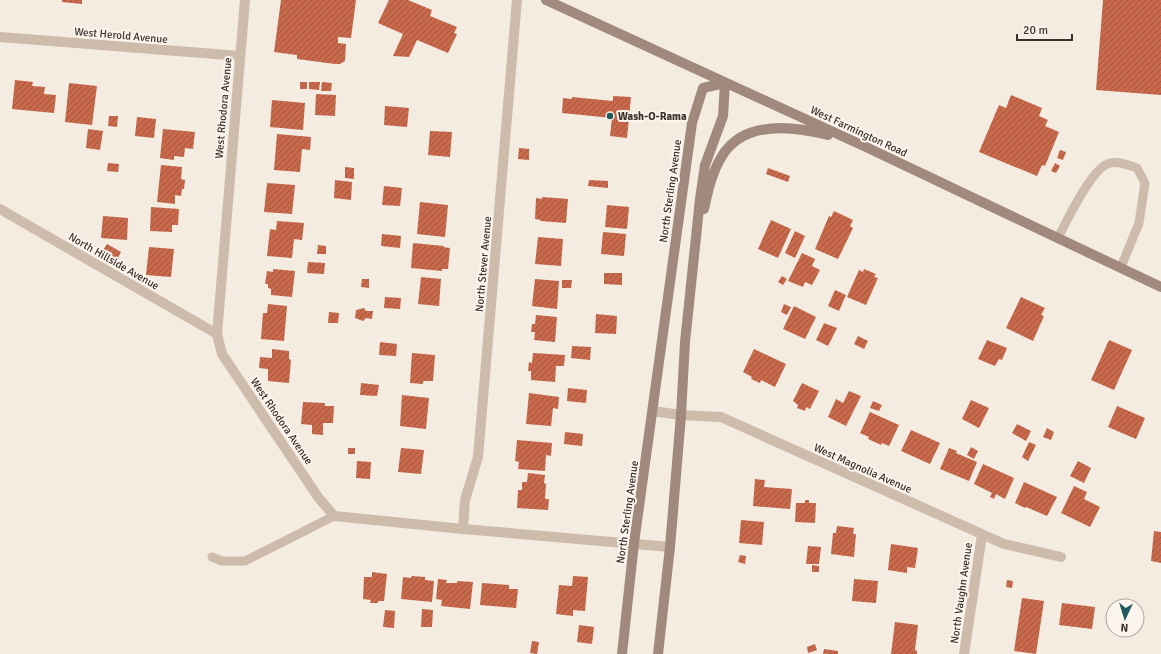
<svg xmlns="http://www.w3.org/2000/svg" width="1161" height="654" font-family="Signika,sans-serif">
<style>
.building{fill:url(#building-hatch)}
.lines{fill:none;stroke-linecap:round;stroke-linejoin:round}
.service{stroke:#cdbbac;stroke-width:9}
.minor{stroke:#cdbbac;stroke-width:10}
.secondary{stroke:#a18a7d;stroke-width:10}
.poi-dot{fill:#1f5a5e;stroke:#fbf5ee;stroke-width:1.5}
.labels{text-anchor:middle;stroke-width:4;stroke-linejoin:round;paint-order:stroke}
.street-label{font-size:11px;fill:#3b302b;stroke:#fbf5ee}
.poi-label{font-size:11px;font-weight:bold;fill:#3b302b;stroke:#fbf5ee;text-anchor:start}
</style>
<defs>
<pattern id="building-hatch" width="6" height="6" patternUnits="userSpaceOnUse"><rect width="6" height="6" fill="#c8694b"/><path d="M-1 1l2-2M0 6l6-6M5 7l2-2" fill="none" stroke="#a4573f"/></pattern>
</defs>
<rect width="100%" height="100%" fill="#f4ebe1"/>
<path class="building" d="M62,0H82V4L62,2Z
M281,0H356L351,38L338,37V43L346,44L345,61L340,64H335L297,59V55L274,52Z
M389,0H408L432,10L430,16L457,27L454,33L457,34L448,53L417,40L409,57L393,56L403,34L378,23Z
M1103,0H1161V95L1096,90Z
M15,80L33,82L32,86L45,87L44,94L56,95L54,113L12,109Z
M300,82H307V89H300Z
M309,82H320L319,90L309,89Z
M322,82L332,83L331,91H321Z
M69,83L97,86L92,125L65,122Z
M316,94L336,95L335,116L315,115Z
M1011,95L1042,108L1039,116L1048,120L1045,126L1059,132L1045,166L1042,165L1037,176L979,152L999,105L1006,108Z
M613,96L631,97L627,138L610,136L612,118L562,113L563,98L572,99V97L613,101Z
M272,100L305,103L303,130L270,127Z
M385,106L409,108L407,127L384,125Z
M109,116H118L117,127L108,126Z
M137,117L156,119L154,138L135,136Z
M88,129L103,131L100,150L86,148Z
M163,129L195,132L193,149L185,148L184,157L174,156V160L160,158Z
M430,131L452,132L450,157L428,155Z
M277,134L311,137L310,150L302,149L300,172L274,170Z
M519,148L529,149V160L518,159Z
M1060,150L1066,152L1063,160L1057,158Z
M108,163L119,164L118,172L107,171Z
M1055,163L1060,166L1056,173L1051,171Z
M161,165L182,167L181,179L185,180L184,189H182L181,196L175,195V204L157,202Z
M345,167L354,168V179L345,178Z
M768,168L790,176L788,182L766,174Z
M335,180L352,182L351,200L334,198Z
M589,180L608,181V188L588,186Z
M267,183L295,185L292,214L264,212Z
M384,186L402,188L400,206L382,205Z
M542,197L568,199L566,223L540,221L541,220L535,219L536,198L542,199Z
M420,202L448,205L445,237L417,234Z
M607,205L629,207L627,229L605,227Z
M151,207L179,209L178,225H172V232L150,231Z
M834,211L853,220L850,226L853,228L838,259L815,249L829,216L831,217Z
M103,216L128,218L127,240L101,238Z
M771,220L791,229L778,258L758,249Z
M277,221L304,223L302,240L294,239L292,258L267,256L270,229L276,230Z
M795,231L805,236L795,258L785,253Z
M603,232L626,234L624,256L601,254Z
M382,234L401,236L400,248L381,246Z
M538,237L563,239L561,266L535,264Z
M413,243L444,246L443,247L450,248L448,269H442V271L411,268Z
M107,244L121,252L116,262L101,253Z
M318,245L326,246V254H317Z
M149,247L174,249L171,277L146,275Z
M802,253L815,259L812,266L820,270L812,285L805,282L803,287L788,281Z
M308,262L325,263L324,274L307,273Z
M273,269L295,271L292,297L271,295V289L268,288V284H265L267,271L273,272Z
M864,269L876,274L874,277L878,278L866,305L847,297L859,270L863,272Z
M604,273H622V285L604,284Z
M782,276L787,279L783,285L778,282Z
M421,277L441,279L439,306L418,304Z
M362,279H369V288L361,287Z
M535,279L559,281L557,309L532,306Z
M562,280H572L571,288H562Z
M835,290L846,295L839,311L828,306Z
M385,297L401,298L400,309L384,308Z
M1021,297L1045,308L1041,315L1044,316L1033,341L1006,328Z
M268,304L287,306L284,341L261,339L263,313H267Z
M784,304L791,307L787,315L781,312Z
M794,306L816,317L805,339L783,329Z
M364,308L366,311H373L372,319L366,318L363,321L355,318L356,310Z
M329,312L339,313L338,323H328Z
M596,314L617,316L616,334L595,333Z
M536,315L557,317L555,342L534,340L535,332H531L532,324H535Z
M824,323L837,328L828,346L816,340Z
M858,336L868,341L864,349L854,344Z
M987,340L1007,348L1002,360L999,359L995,366L978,359Z
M1109,340L1132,350L1114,390L1091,380Z
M380,342L397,344L396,356L379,355Z
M572,346L591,347L590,360L571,358Z
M272,349L289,351V359L291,360L289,383L268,381V369L259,368L260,357L272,358Z
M754,349L786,364L775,387L761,380L760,383L751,379L752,377L743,372Z
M412,353L435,355L433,381H423V384L410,383Z
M533,353L565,355L564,366H556L555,382L531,380V371H528L529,362L532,363Z
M361,383L379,385L377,396L360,395Z
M802,383L819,391L810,409L806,407L805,411L797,408L798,405L793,401Z
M568,388L587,390L586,403L567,401Z
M849,391L861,396L846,426L828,417L836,399L843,403Z
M529,393L559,397L558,409L553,408L551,426L526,424Z
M402,395L429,398L426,429L400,426Z
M971,400L989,408L979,428L962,419Z
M873,401L882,405L879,411L870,408Z
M303,402L325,403V406H334L333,423H323V435L312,434V425L301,424Z
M1117,406L1145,418L1136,439L1108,427Z
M870,412L899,425L889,446L882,443L881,445L868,439L869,437L860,433Z
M1017,424L1031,431L1026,441L1012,433Z
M1047,428L1054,432L1051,440L1043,437Z
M911,430L940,443L930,464L901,451Z
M565,432L583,434L582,446L564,444Z
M517,440L552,443L551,456L546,455L545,471L518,469L519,462L515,461Z
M1029,442L1036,445L1028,461L1022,457Z
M971,447L978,451L974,459L967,455Z
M348,448H355V454H348Z
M401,448L424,450L421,474L398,472Z
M949,448L957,451L956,453L977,462L969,481L940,469Z
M357,461L371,462L370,479L356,478Z
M1078,461L1091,468L1084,483L1070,476Z
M983,464L1014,478L1005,499L996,494L994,499L990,497L992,493L974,484Z
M528,473L545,475L544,483L546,484L545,499H549L548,510L517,508L518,490H522V482H527Z
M755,479L765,480L764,487L792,489L790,509L753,506Z
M1024,482L1057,497L1047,516L1026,507L1025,508L1015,503Z
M1074,486L1087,492L1084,499L1100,507L1090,527L1061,513Z
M805,500H809V503H816L815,523L795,522L796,503H805Z
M741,520L764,522L762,545L739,543Z
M837,526L854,528L853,534H856L854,557L831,554L833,533H836Z
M1154,531L1161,532V563L1151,561Z
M891,544L918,548L915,568L907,567V573L888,570Z
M808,546L821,547L819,564H806Z
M740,555L746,556L745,564L738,562Z
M812,565L819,566V572H812Z
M372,572L387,574L384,601H378V603H370L371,600L363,599L364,577H372Z
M412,576L425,577V580L434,581L432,602L401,599L403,577L411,578Z
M573,576L588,577L585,611L573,610V616L556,614L559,585L572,586Z
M438,579L447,580L446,583H457V581L473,582L470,609L441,606L442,600L436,599Z
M854,579L878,581L876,603L852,601Z
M1007,580L1013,581L1012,588L1006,587Z
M482,583L509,585V589H518L516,608L480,605Z
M1022,598L1044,601L1036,654L1014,651Z
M1062,603L1095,607L1092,629L1059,625Z
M422,609L433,610L432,627H421Z
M385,610L395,611L394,628L383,627Z
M895,622L918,625L915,650L917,651V654H891Z
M579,625L594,627L592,644L577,642Z
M532,641L539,642L537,654L530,653Z
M815,644L817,650L808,653L807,647Z
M824,649L838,651V654H823Z"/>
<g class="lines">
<path class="service" d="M1058,238C1067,220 1090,172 1107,164C1117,160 1128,165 1137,168L1145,183L1139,223L1121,267
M212,557L222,561H245L334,516"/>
<path class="minor" d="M245,0L217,334L222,354L318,497L334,516L463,529L670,547
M0,37L240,56
M0,209L217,334
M653,411L681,415L721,417L1004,544L1061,557
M463,529L465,500L478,457L517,0
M964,654L982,535"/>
<path class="secondary" d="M546,0L866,147L1161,287
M704,209C708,191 712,172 722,156C744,120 793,126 828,135
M622,654L634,543L692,123L703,88L725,83
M658,654L670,547L681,415L685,342L700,199L705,165L723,116L725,83"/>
</g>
<circle class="poi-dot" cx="610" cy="116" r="4"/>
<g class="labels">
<g class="street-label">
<text transform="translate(121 35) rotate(5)" y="4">West Herold Avenue</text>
<text transform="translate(223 108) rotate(-85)" y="4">West Rhodora Avenue</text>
<text transform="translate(859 131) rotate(25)" y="4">West Farmington Road</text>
<text transform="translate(670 191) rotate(-82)" y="4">North Sterling Avenue</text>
<text transform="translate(114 261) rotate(30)" y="4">North Hillside Avenue</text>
<text transform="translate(483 264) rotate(-85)" y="4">North Stever Avenue</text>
<text transform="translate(282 421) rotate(56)" y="4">West Rhodora Avenue</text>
<text transform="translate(863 468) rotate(24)" y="4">West Magnolia Avenue</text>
<text transform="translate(627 512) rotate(-82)" y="4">North Sterling Avenue</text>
<text transform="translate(961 593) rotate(-82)" y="4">North Vaughn Avenue</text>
</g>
<g class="poi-label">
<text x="618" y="120">Wash-O-Rama</text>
</g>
</g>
<g transform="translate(1125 618) rotate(184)"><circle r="19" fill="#fbf5ee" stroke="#aea6a0"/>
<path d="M0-3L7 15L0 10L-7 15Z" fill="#1f5a5e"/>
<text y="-6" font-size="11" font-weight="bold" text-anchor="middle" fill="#3b302b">N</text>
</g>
<path d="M1017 34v6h55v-6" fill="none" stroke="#3b302b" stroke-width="2"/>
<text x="1023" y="34" font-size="12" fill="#3b302b" stroke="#fbf5ee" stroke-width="3" paint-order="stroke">20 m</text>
</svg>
